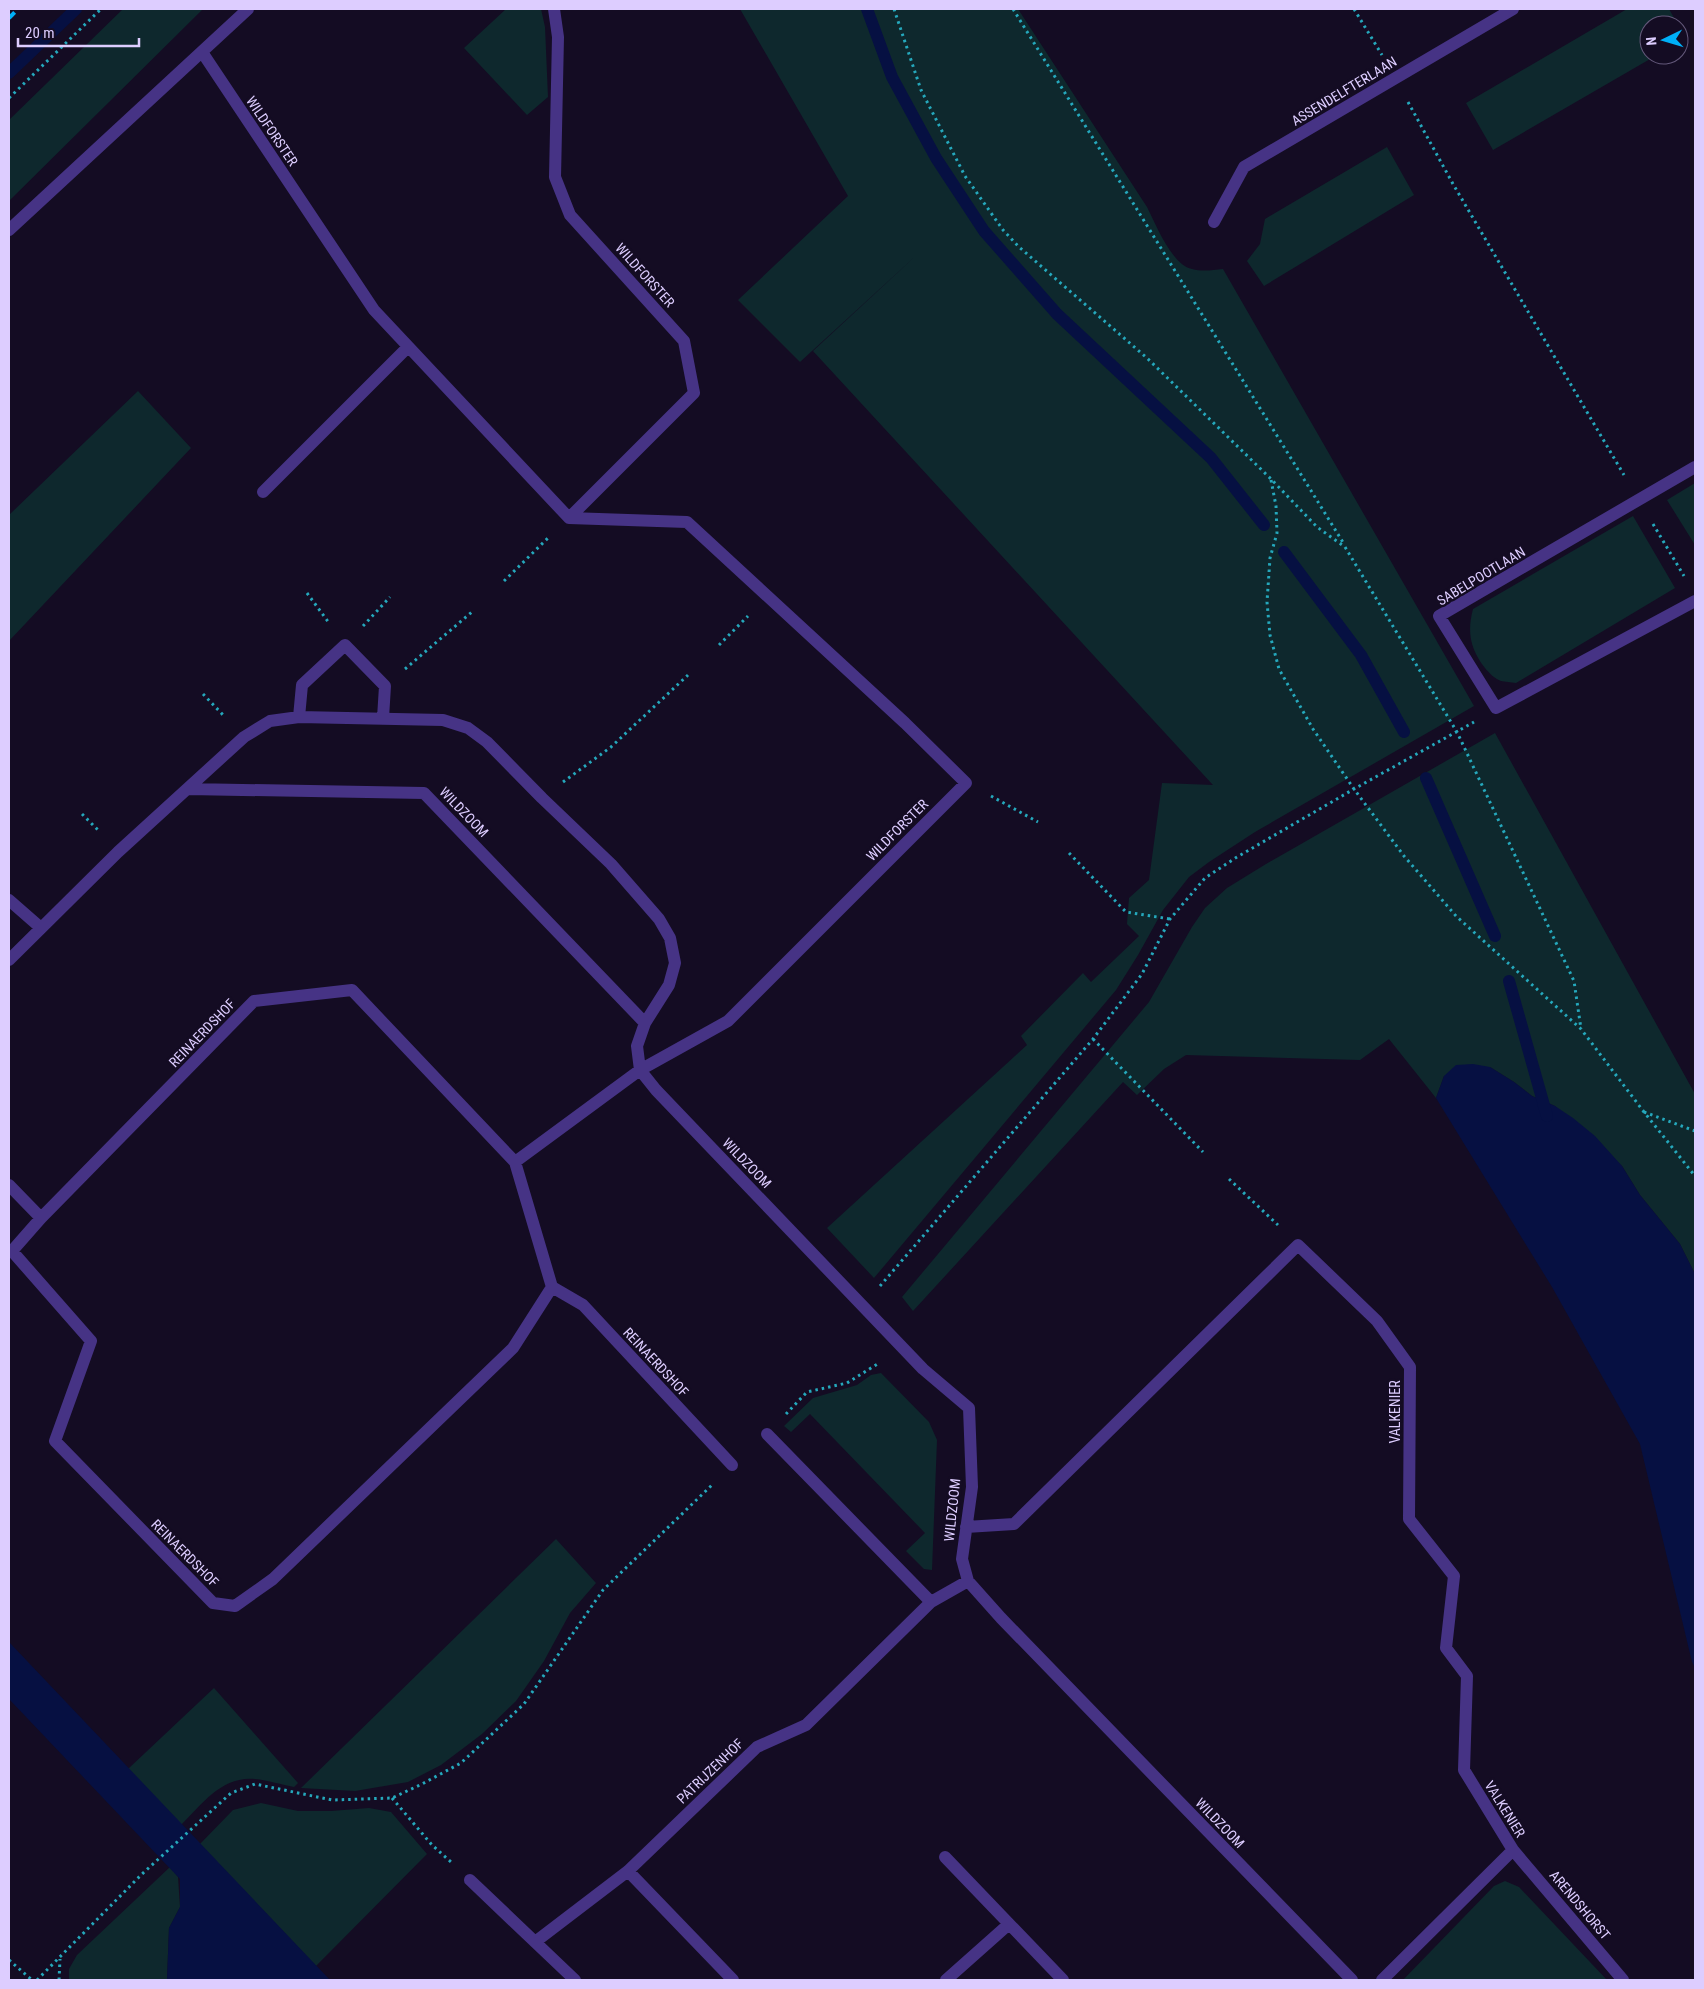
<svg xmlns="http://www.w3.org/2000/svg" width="1704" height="1989" font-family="'Roboto Condensed',sans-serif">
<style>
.green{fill:#0e282d}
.water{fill:#061042}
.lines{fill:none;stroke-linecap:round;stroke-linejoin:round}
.stream{stroke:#061042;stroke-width:12}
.path{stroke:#25a8bc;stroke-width:3;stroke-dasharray:2.5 4;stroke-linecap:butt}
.minor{stroke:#463385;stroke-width:12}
.rail{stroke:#00b0f8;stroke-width:4;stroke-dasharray:8 6;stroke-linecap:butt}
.labels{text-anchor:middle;stroke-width:5;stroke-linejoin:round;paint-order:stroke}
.street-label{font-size:14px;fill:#ddcdff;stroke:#140c23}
</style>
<rect width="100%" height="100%" fill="#140c23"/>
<path class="green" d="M123,9H203L9,201V120Z
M506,9H541L545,27L548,97L527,115L464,48Z
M740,9H1018L1147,207C1156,225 1172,265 1192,269C1202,272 1213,270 1223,269L1474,706L1255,832L1209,862L1189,877L1163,910L1138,955L1116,990L874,1278L827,1228L1027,1045L1021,1036L1083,973L1091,982L1139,936L1127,924L1129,898L1149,880L1162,783L1213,785L813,351L920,252L800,362L738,300L848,196Z
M1627,9H1669L1678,25H1649V55H1657L1493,150L1466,103Z
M1387,147L1414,195L1264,286L1247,261L1260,244L1265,219Z
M138,391L191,448L9,641V515Z
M1695,483V545L1667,500Z
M1633,516L1675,588L1516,683C1511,682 1505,682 1501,681C1495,679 1489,673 1485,668C1470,649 1467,632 1473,609Z
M1495,733L1695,1094V1274L1680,1244L1640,1195L1622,1166L1555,1106L1532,1096L1514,1082L1490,1067L1444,1076L1436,1098L1389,1039L1360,1060L1186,1055L1164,1069L1137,1095L1123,1082L913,1311L902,1297L1149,1002L1192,927L1205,908L1227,888L1266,864Z
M881,1373L929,1422L937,1440L932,1570L924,1569L906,1551L925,1533L810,1414L791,1432L784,1426L813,1398L857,1385L871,1375Z
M556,1539L596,1583L570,1613L544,1661L516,1701L482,1734L441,1765L408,1782L355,1791L301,1788Z
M214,1688L298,1783L294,1787C282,1785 268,1780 255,1779C222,1776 203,1803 181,1825L128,1769Z
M261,1803L298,1811H331L369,1808L391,1812L427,1854L316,1966L200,1844L233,1810Z
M170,1867L178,1877L180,1907L169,1928L167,1980H69V1969L77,1955Z
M1505,1881L1519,1887L1607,1980H1403L1494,1886Z"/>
<path class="water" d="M1473,1064L1490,1067L1514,1082L1532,1096L1555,1106L1573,1118L1595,1136L1622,1166L1640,1195L1680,1244L1695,1274V1668L1692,1662L1640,1444L1552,1287L1436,1098L1444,1076L1456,1065Z
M9,1642L330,1980H167L169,1928L180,1907V1879L9,1699Z"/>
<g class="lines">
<path class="stream" d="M867,9L892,77L936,158L984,231L1057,314L1211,458L1264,525
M9,73L76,9
M1284,552L1361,655L1404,732
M1426,778L1495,936
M1509,981L1547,1116"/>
<path class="path" d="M894,9L921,90L965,176L1003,230L1019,247L1147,358L1271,479L1317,527L1345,547L1457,732L1574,981L1581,1029
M1013,9L1344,544
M1354,9L1382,55
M9,98L101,9
M1408,102L1453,184L1624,475
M1271,480L1276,506L1277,533L1270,558L1267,602L1270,635L1279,669L1313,729L1354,789L1404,856L1456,916L1581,1029L1644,1112L1695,1176
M1653,524L1684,576
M504,581L549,537
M307,593L329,623
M363,626L390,597
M719,645L748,616
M405,669L473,611
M203,694L225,717
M563,782L611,747L688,675
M991,796L1038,822
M82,814L99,831
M1069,853L1126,912L1170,919
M1093,1039L1203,1152
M1644,1112L1695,1131
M1229,1179L1278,1225
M880,1286L1093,1039L1142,974L1170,919L1205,878L1237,857L1354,789L1474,722
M786,1414L807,1392L847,1383L879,1363
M392,1798L432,1845L451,1862
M9,1960L32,1980
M37,1980L142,1874L231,1793L255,1784L332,1800L392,1798L422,1784L461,1763L524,1704L603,1590L713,1484
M59,1980L60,1959"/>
<path class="minor" d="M554,9L558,37L555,177L570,215L684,341L694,393L569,518
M202,52L374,310L569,518L687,522L905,723L966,783L728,1021L640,1070L515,1162
M1214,222L1244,167L1513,9
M9,230L248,9
M1695,467L1439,616L1496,708L1695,601
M263,492L408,347
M299,717L302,685L345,645L385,686L383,718
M188,789L424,793L645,1023
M9,900L41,928
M9,960L118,852L244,737L270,721L299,717L443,720L468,728L487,742L542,798L611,864L659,919L670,938L675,963L669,985L645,1023L637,1046L640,1070L656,1090L923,1369L969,1408L972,1487L962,1559L968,1581L1001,1618L1352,1980
M9,1185L41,1218
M552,1287L513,1348L273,1579L235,1606L213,1603L55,1441L91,1341L12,1251L41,1218L254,1001L352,990L515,1162L552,1287L583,1305L732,1465
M767,1434L931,1602
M966,1527L1014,1524L1298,1245L1377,1321L1410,1367L1409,1519L1454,1576L1446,1648L1467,1676L1464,1770L1513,1850L1382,1980
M1513,1850L1623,1980
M945,1857L1063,1980
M628,1871L733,1980
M470,1880L575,1980
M535,1942L628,1871L757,1747L806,1725L931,1602L968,1581
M946,1980L1009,1924"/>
<path class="rail" d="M9,18L18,9"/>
</g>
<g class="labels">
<g class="street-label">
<text transform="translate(1344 91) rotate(-31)" y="5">ASSENDELFTERLAAN</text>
<text transform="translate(272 131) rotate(56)" y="5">WILDFORSTER</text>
<text transform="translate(645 275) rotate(48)" y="5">WILDFORSTER</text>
<text transform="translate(1481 576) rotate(-31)" y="5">SABELPOOTLAAN</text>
<text transform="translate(464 812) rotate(46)" y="5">WILDZOOM</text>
<text transform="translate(897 830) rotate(-45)" y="5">WILDFORSTER</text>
<text transform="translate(202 1033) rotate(-46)" y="5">REINAERDSHOF</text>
<text transform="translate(747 1163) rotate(46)" y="5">WILDZOOM</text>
<text transform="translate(656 1362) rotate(47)" y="5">REINAERDSHOF</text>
<text transform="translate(1395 1412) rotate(-90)" y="5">VALKENIER</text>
<text transform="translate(952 1510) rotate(-84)" y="5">WILDZOOM</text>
<text transform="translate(185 1553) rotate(45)" y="5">REINAERDSHOF</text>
<text transform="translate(710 1771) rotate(-44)" y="5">PATRIJZENHOF</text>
<text transform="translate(1505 1809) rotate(58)" y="5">VALKENIER</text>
<text transform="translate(1220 1823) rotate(46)" y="5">WILDZOOM</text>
<text transform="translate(1580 1905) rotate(50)" y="5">ARENDSHORST</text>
</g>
</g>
<rect width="1704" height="1989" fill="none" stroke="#ddcdff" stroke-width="20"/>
<g transform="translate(1664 40) rotate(265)"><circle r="24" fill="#140c23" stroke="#64597b"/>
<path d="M0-4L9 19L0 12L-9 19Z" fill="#00b0f8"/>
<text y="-8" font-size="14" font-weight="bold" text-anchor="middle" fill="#ddcdff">N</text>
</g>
<path d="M18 38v8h121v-8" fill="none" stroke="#ddcdff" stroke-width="2.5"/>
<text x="25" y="38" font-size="15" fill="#ddcdff" stroke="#140c23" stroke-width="4" paint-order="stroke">20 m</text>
</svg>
